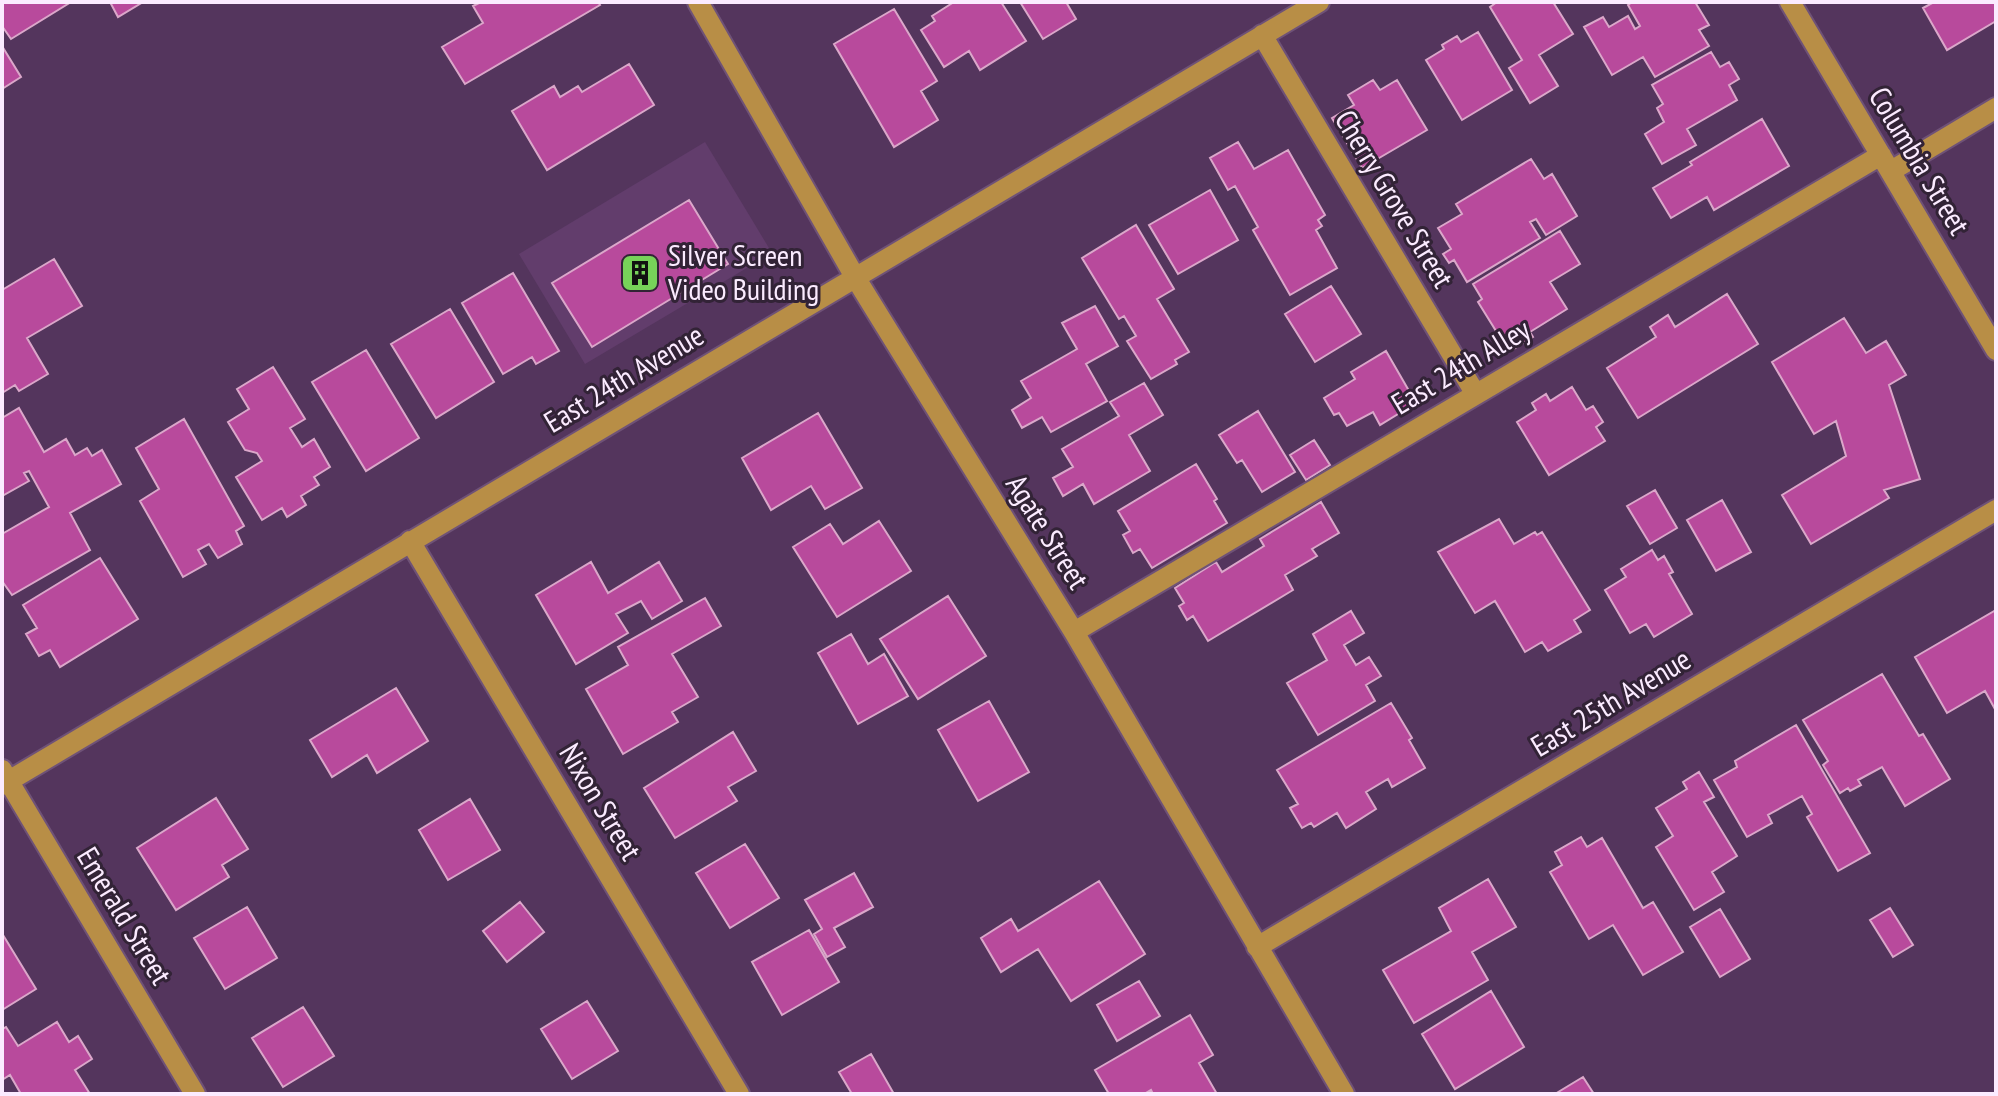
<svg xmlns="http://www.w3.org/2000/svg" width="1998" height="1096" font-family="'PT Sans Narrow',sans-serif">
<style>
.built{fill:#623d6c}
.building{fill:#b84a9c;stroke:#dba7ca;stroke-width:2}
.lines{fill:none;stroke-linecap:round;stroke-linejoin:round}
.minor-casing{stroke:#6f5277;stroke-width:24}
.minor{stroke:#b88e46;stroke-width:20}
.labels{text-anchor:middle;stroke-width:6;stroke-linejoin:round;paint-order:stroke}
.street-label{font-size:30px;fill:#fbebff;stroke:#322336}
.poi-label{font-size:30px;fill:#fbebff;stroke:#322336;text-anchor:start}
</style>
<rect width="100%" height="100%" fill="#54355d"/>
<path class="built" d="M705,142L772,253L585,364L519,254Z"/>
<path class="building" d="M2,2H71L11,39L2,26Z
M110,2H143L118,17Z
M481,2H598L600,5L465,84L442,47L483,23L473,6Z
M1001,2L1026,41L980,70L969,51L944,67L921,30L935,21L932,16L954,2Z
M1020,2H1066L1076,19L1043,39Z
M1497,2H1553L1573,34L1539,55L1558,86L1530,103L1509,68L1522,60L1490,7Z
M1632,2H1695L1709,25L1699,30L1709,46L1655,77L1643,57L1612,75L1584,27L1603,17L1609,27L1628,16L1635,29L1640,26L1628,5Z
M1934,2H1996V21L1947,50L1923,8Z
M894,9L937,81L921,91L938,120L894,147L834,44Z
M1478,32L1512,90L1462,120L1426,60L1444,49L1442,45L1457,36L1461,42Z
M2,46L21,77L2,89Z
M1711,52L1720,67L1729,62L1739,79L1729,85L1737,100L1687,129L1696,145L1662,164L1645,134L1664,122L1657,108L1663,104L1652,85Z
M629,64L654,105L547,170L512,111L554,86L560,97L578,86L582,92Z
M1373,80L1380,90L1397,80L1427,130L1362,168L1332,118L1354,105L1348,95Z
M1762,119L1789,166L1714,210L1707,197L1671,218L1653,188L1692,165L1690,162Z
M1238,142L1254,169L1288,150L1325,215L1318,220L1322,226L1316,230L1337,268L1290,295L1253,230L1258,227L1235,186L1228,190L1210,158Z
M1531,159L1544,179L1552,174L1577,216L1546,235L1536,219L1530,222L1540,238L1467,282L1454,260L1449,263L1443,254L1451,249L1438,228L1462,214L1456,204Z
M1210,190L1238,240L1178,274L1149,225Z
M689,200L728,264L592,347L552,283Z
M1136,225L1174,289L1157,299L1189,352L1175,360L1177,364L1151,379L1127,341L1136,336L1124,316L1119,319L1082,258Z
M1560,231L1580,264L1550,282L1567,309L1530,332L1533,337L1512,350L1509,345L1506,347L1478,302L1482,299L1473,284Z
M54,259L82,306L27,338L48,374L19,391L15,385L2,393V290Z
M513,273L559,351L536,364L532,357L503,374L462,303Z
M1331,286L1361,334L1315,362L1285,314Z
M1727,294L1758,344L1638,418L1607,368L1656,337L1650,327L1668,315L1675,327Z
M1095,306L1118,346L1086,364L1107,401L1051,432L1042,417L1022,428L1012,410L1031,398L1021,381L1077,349L1062,323Z
M450,309L494,382L436,418L391,344Z
M1844,318L1866,353L1886,341L1906,375L1889,385L1920,479L1884,490L1889,498L1811,544L1782,495L1846,456L1836,421L1814,434L1772,362Z
M366,350L419,438L366,471L312,382Z
M1386,351L1416,403L1380,425L1373,412L1347,426L1339,413L1334,415L1324,398L1355,379L1351,372Z
M273,367L305,419L290,428L302,447L314,439L330,467L314,477L319,485L301,496L306,505L287,517L282,508L262,520L236,477L262,461L257,453L245,450L228,422L249,409L237,389Z
M1144,383L1163,415L1129,435L1150,471L1094,504L1083,484L1063,496L1053,478L1073,467L1062,449L1119,416L1110,402Z
M1572,387L1586,410L1593,406L1603,422L1596,427L1605,441L1549,475L1517,422L1536,410L1532,403L1546,394L1550,401Z
M19,408L44,452L66,439L75,455L87,448L92,456L102,450L121,484L70,513L90,550L12,595L2,581V534L49,507L29,471L24,473L29,481L2,496V418Z
M1258,411L1295,472L1262,492L1242,460L1237,463L1219,435Z
M818,413L862,488L825,509L811,486L771,510L742,458Z
M184,419L244,526L236,531L242,544L218,558L209,544L198,550L206,564L183,577L140,501L159,489L136,448Z
M1314,440L1330,465L1306,480L1290,455Z
M1196,464L1217,499L1214,501L1227,523L1152,568L1140,549L1133,553L1123,535L1130,531L1118,511Z
M1655,490L1677,528L1650,544L1627,506Z
M1722,500L1751,552L1716,571L1687,520Z
M1321,502L1339,533L1312,549L1317,556L1285,575L1293,590L1208,641L1193,616L1187,620L1179,606L1184,603L1175,588L1216,562L1222,572L1264,546L1260,539Z
M1499,519L1514,544L1535,532L1537,535L1542,532L1590,610L1574,620L1581,632L1548,651L1542,642L1525,652L1495,601L1475,613L1438,552Z
M879,521L911,571L837,617L793,547L830,524L843,544Z
M1652,550L1658,560L1664,556L1673,572L1669,574L1692,614L1654,637L1646,624L1630,633L1605,590L1626,577L1621,569Z
M100,558L138,619L60,667L50,650L39,656L26,634L37,628L23,605Z
M591,562L608,593L659,562L682,601L652,619L641,601L616,614L628,633L576,664L536,595Z
M948,596L986,656L918,699L880,639Z
M705,598L721,626L672,654L698,697L672,712L678,722L623,754L586,689L628,665L618,647Z
M1996,610V711L1985,691L1947,713L1915,657Z
M1351,611L1364,633L1344,645L1356,665L1369,657L1381,676L1366,685L1375,701L1318,735L1287,683L1327,660L1313,634Z
M851,634L868,664L884,654L908,696L858,724L818,653Z
M1882,674L1919,736L1923,734L1950,779L1905,806L1882,767L1858,780L1861,785L1850,791L1848,788L1840,793L1823,765L1828,761L1803,720Z
M396,688L428,741L377,773L367,755L332,777L310,740Z
M989,701L1029,772L978,801L938,730Z
M1391,703L1412,738L1409,740L1425,768L1392,787L1388,779L1366,792L1376,809L1346,828L1337,813L1314,827L1311,823L1302,828L1290,808L1298,804L1277,770Z
M1796,725L1870,853L1838,871L1807,817L1812,814L1802,796L1768,815L1772,823L1747,837L1714,780L1737,767L1735,761Z
M733,732L756,771L728,787L737,801L675,838L644,788Z
M1699,772L1714,797L1704,802L1737,856L1712,872L1724,892L1694,910L1656,847L1673,836L1656,808L1687,789L1683,782Z
M216,798L248,849L222,865L229,877L176,910L137,848Z
M470,799L500,850L448,880L419,830Z
M1581,837L1587,847L1602,838L1643,908L1653,902L1683,952L1643,975L1613,925L1589,939L1550,872L1562,865L1555,852Z
M745,844L779,898L730,928L696,873Z
M854,873L873,907L834,928L845,947L827,957L814,934L822,929L805,900Z
M1488,879L1516,927L1472,952L1488,980L1414,1023L1383,970L1451,931L1439,908Z
M1099,881L1145,954L1071,1001L1038,949L1001,972L981,938L1011,919L1018,931Z
M520,902L544,932L507,962L483,931Z
M247,907L277,958L225,989L194,938Z
M1890,908L1913,945L1893,957L1870,920Z
M1720,909L1750,959L1720,977L1690,927Z
M809,930L839,982L782,1015L752,962Z
M3,935L36,989L2,1010V936Z
M1139,981L1160,1016L1117,1041L1097,1005Z
M1491,991L1524,1047L1455,1089L1422,1034Z
M587,1001L618,1051L572,1079L541,1029Z
M303,1007L334,1056L283,1087L252,1038Z
M1190,1015L1213,1055L1199,1063L1217,1094H1153L1151,1090L1144,1094H1109L1095,1070Z
M57,1022L69,1042L78,1036L92,1059L75,1070L90,1094H21L10,1075L2,1080V1029L6,1027L18,1046Z
M871,1054L894,1094H852L839,1072Z
M1583,1077L1594,1094H1555Z"/>
<g class="lines">
<defs>
<path id="minor" d="M698,2L855,277L1074,632L1344,1094
M1790,2L1996,350
M1262,35L1475,393
M1891,171L1996,108
M410,541L739,1094
M1074,632L1881,155
M2,770L195,1094
M2,785L1319,2
M1257,947L1996,510"/>
</defs>
<use href="#minor" class="minor-casing"/>
<use href="#minor" class="minor"/>
</g>
<defs>
<symbol id="building-square" viewBox="-11 -11 22 22"><rect x="-9" y="-9" width="18" height="18" rx="4" fill="#77d259" stroke="#322336"/><path d="M-4-6H4V6H1V3H-1V6H-4ZM-2.5-4.3h1.7v1.8h-1.7ZM.8-4.3h1.7v1.8H.8ZM-2.5-1h1.7V.8h-1.7ZM.8-1h1.7V.8H.8Z" fill="#111"/></symbol>
</defs>
<g fill-rule="evenodd">
<use href="#building-square" x="618" y="251" width="44" height="44"/>
</g>
<g class="labels">
<g class="street-label">
<text transform="translate(1919 161) rotate(59)" y="10">Columbia Street</text>
<text transform="translate(1394 199) rotate(59)" y="10">Cherry Grove Street</text>
<text transform="translate(1461 367) rotate(-31)" y="10">East 24th Alley</text>
<text transform="translate(624 379) rotate(-31)" y="10">East 24th Avenue</text>
<text transform="translate(1047 532) rotate(58)" y="10">Agate Street</text>
<text transform="translate(1611 703) rotate(-31)" y="10">East 25th Avenue</text>
<text transform="translate(600 802) rotate(59)" y="10">Nixon Street</text>
<text transform="translate(124 916) rotate(59)" y="10">Emerald Street</text>
</g>
<g class="poi-label">
<text x="668" y="266">Silver Screen<tspan x="668" dy="34">Video Building</tspan></text>
</g>
</g>
<rect width="1998" height="1096" fill="none" stroke="#fbebff" stroke-width="8"/>
</svg>
